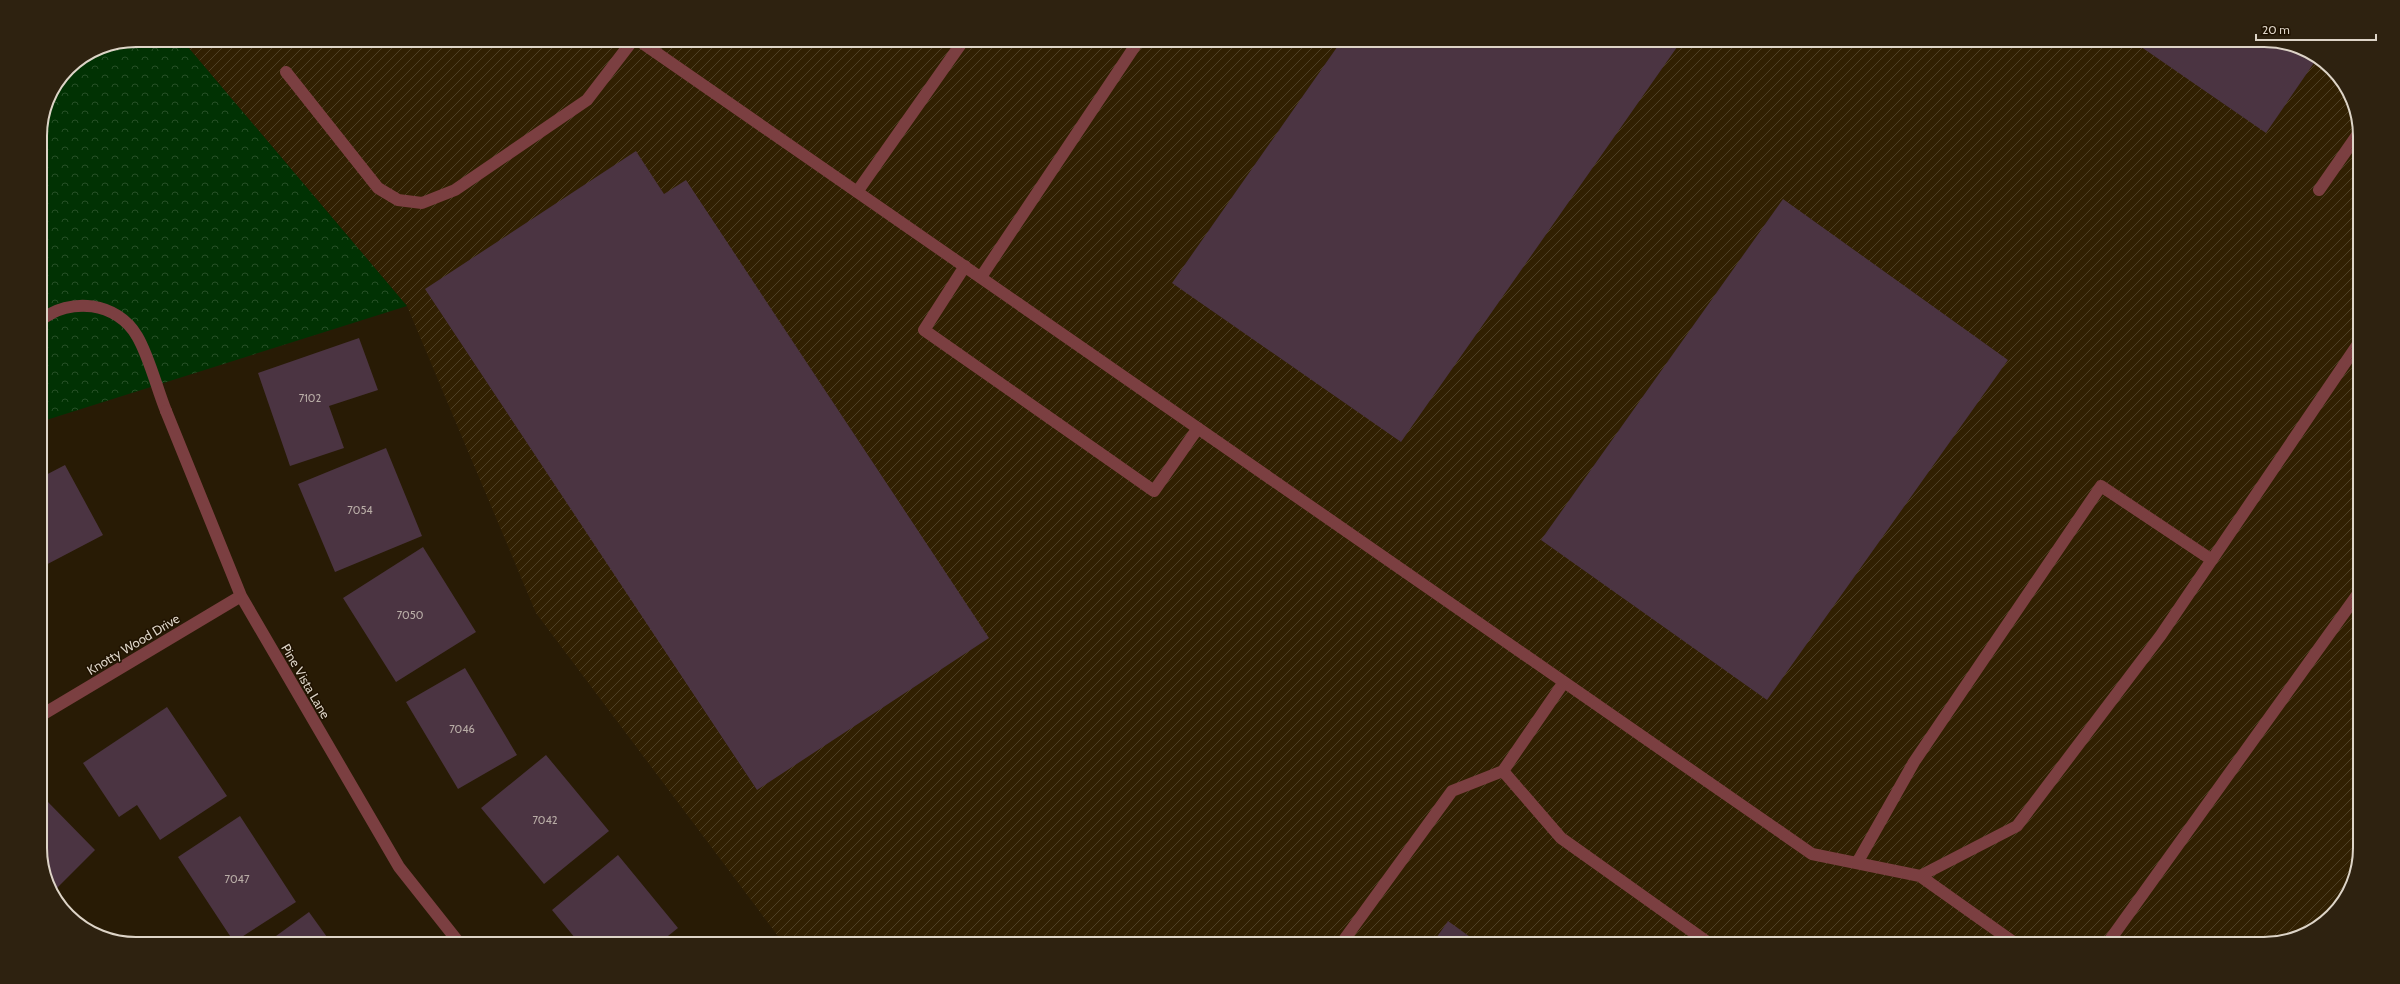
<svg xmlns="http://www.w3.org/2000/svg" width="2400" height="984" font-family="Cabin,sans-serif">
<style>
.industrial{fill:url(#industrial-furrows)}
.park{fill:url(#park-crowns)}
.building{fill:#4b3442}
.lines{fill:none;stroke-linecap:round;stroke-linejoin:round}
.lane{stroke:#7b3f41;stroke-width:12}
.street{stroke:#7b3f41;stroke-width:12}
.labels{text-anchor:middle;stroke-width:3;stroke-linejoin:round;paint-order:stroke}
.number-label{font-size:11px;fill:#b8aca6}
.street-label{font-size:13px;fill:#ddd4c7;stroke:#1f1200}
.rim{fill:none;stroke:#ddd4c7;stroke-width:2}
</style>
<defs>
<pattern id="industrial-furrows" width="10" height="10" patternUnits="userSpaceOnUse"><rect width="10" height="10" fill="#312002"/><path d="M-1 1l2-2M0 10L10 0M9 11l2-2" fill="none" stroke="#4e4025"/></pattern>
<pattern id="park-crowns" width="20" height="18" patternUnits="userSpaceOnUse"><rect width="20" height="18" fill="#013203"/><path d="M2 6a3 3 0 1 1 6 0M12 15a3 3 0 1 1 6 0" fill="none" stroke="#264f26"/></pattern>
</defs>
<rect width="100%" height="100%" fill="#281b05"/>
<path class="industrial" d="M182,40H2264L2301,47L2344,82L2360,130V848L2353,885L2318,928L2264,944H784L536,613L407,306Z"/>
<path class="park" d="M136,40H182L407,306L40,422V130L47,99L68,68L99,47Z"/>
<path class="building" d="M1342,40H1682L1401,442L1172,283Z
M2131,40H2264L2301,47L2316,60L2266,133Z
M636,151L664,194L686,180L989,638L757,790L425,289Z
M1783,199L2008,360L1767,700L1541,540Z
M359,338L378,390L329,406L344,448L290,466L258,373Z
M386,448L422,536L335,572L298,484Z
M65,465L103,535L40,568V478Z
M423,547L476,632L396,682L343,598Z
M465,668L517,755L458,789L406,702Z
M167,707L227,796L160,840L137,805L119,817L83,763Z
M546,755L609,831L544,884L481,808Z
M48,802L95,850L54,891L40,855V809Z
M240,816L296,902L234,942L178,857Z
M618,855L678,928L658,944H580L552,910Z
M309,912L332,944H265Z
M1448,921L1480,944H1432Z"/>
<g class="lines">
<path class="lane" d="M638,40L1812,854L1920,876L2017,826L2161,635L2360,341
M286,72L378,188L398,200L422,203L455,190L587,100L633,40
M2319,190L2360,131
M857,192L963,41L962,40
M965,266L924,330L1154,491L1198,428
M981,277L1139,40
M40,321C70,296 117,302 137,336C149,356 157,389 166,411
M1503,771L1561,838L1710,944
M1857,863L1914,762L2101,486L2212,560
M1920,876L2016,944
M1341,944L1452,791L1503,771L1564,682
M2107,944L2360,591"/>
<path class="street" d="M166,411L241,596L399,867L460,944
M40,716L241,596"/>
</g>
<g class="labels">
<g class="number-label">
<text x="310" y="402">7102</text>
<text x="360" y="514">7054</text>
<text x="410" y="619">7050</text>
<text x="462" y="733">7046</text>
<text x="545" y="824">7042</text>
<text x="237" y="883">7047</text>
</g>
<g class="street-label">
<text transform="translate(133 644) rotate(-31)" y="5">Knotty Wood Drive</text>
<text transform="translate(306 681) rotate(60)" y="5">Pine Vista Lane</text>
</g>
</g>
<path d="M0 0H2400V984H0ZM136 47H2264A89 89 0 0 1 2353 136V848A89 89 0 0 1 2264 937H136A89 89 0 0 1 47 848V136A89 89 0 0 1 136 47Z" fill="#2e2210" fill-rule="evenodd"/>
<path class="rim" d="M136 47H2264A89 89 0 0 1 2353 136V848A89 89 0 0 1 2264 937H136A89 89 0 0 1 47 848V136A89 89 0 0 1 136 47Z"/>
<path d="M2256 34v6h120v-6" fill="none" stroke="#ddd4c7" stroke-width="2"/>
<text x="2262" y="34" font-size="12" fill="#ddd4c7" stroke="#1f1200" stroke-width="3" paint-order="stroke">20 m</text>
</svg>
